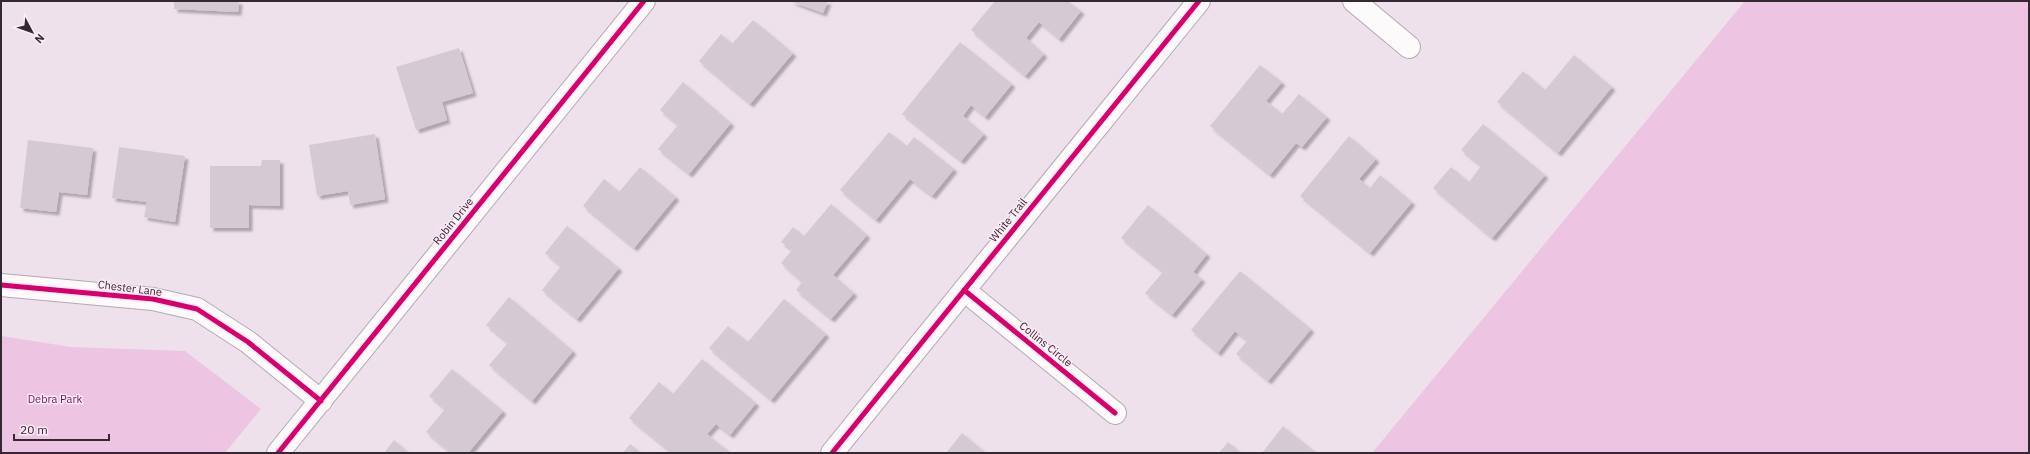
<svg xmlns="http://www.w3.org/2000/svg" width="2030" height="454" font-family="'IBM Plex Sans',sans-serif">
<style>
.green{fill:#edc4e1}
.building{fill:#d6cad2;filter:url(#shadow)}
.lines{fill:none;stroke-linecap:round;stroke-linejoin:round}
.street-casing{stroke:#b4a9b1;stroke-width:24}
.street{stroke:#fdfafc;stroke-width:22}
.cycleway-casing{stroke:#ffeaf8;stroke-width:8}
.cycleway{stroke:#d6006c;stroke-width:5}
.labels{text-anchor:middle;stroke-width:3;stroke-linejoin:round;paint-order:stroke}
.street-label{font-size:11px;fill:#332930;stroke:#ffeaf8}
.park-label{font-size:11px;fill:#6e165d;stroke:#ffeaf8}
</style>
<defs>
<filter id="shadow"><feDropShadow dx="3.5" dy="3.5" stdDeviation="1" flood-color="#0004"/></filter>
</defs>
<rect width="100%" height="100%" fill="#efe1eb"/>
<path class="green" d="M1745,1H2029V453H1372Z
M1,336L71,347L185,351L261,409L225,453H1Z"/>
<path class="building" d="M174,1H239L238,12L174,9Z
M790,1H828L823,13Z
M995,1H1068L1081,11L1059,39L1039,22L1026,38L1044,54L1025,76L971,30Z
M753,20L793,53L750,104L699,61L721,34L732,44Z
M960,42L1012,84L985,117L971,105L963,116L984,134L961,161L902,114Z
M459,48L473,93L442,102L447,120L416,130L396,67Z
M1574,55L1612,87L1558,153L1497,102L1523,71L1545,90Z
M1260,65L1282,82L1266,101L1282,114L1299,94L1327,117L1302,147L1296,143L1270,175L1210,126Z
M683,82L731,123L689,174L658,149L678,125L660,110Z
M1483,124L1545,175L1492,238L1433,188L1451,167L1469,182L1481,166L1461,150Z
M889,132L907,146L914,137L954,169L932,196L910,179L876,220L840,190Z
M375,134L385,199L350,205L348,191L317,196L309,145Z
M1349,136L1376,159L1359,179L1370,188L1380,175L1412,202L1370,253L1300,196Z
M28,140L93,148L87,195L59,192L56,212L20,208Z
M119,147L185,156L175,222L144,217L147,202L112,198Z
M262,160H280V206L249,205V228H210V166H261Z
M640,167L676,197L634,248L583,206L604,179L619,192Z
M831,204L867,235L833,275L854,293L831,319L796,290L802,282L781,263L792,250L781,242L793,227L804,236Z
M1148,205L1207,254L1193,272L1202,279L1172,315L1145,293L1163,272L1121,238Z
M567,226L619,268L577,319L542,290L561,266L545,253Z
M1240,271L1311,329L1268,381L1236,354L1247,341L1235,331L1218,353L1191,330Z
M509,297L573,351L532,401L489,365L508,343L486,325Z
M784,299L826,334L771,400L709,348L728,326L748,342Z
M702,359L756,403L730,435L716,424L707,434L728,451L726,453H672L629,418L659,382L673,394Z
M452,369L503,411L468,453H451L426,432L445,409L429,396Z
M1283,426L1314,451L1313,453H1262Z
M962,433L986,453H946Z
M394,440L409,453H384Z
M1228,442L1241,453H1219Z
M630,444L641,453H623Z"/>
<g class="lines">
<defs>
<path id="street" d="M1354,1L1409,47
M1,285L153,299L197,309L248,342L321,401
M964,290L1115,413
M278,453L644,1
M832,453L1199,1"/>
</defs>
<use href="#street" class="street-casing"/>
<use href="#street" class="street"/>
<defs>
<path id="cycleway" d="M1,285L153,299L197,309L248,342L321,401
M964,290L1115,413
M278,453L644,1
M832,453L1199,1"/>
</defs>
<use href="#cycleway" class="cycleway-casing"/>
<use href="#cycleway" class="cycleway"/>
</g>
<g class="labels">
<g class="street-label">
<text transform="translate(1008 220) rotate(-51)" y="4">White Trail</text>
<text transform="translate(453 221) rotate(-51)" y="4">Robin Drive</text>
<text transform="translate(130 288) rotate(7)" y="4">Chester Lane</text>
<text transform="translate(1046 344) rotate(39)" y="4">Collins Circle</text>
</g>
<g class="park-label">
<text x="55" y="403">Debra Park</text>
</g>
</g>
<rect width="2030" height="454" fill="none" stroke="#332930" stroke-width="4"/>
<g transform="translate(32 32) rotate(131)" stroke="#ffeaf8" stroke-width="3" paint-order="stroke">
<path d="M0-3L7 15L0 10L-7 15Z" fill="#332930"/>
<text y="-6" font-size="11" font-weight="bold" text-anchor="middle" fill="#332930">N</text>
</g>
<path d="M14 434v6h95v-6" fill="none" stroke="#332930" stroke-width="2"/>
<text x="20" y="434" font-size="12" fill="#332930" stroke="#ffeaf8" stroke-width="3" paint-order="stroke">20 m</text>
</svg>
